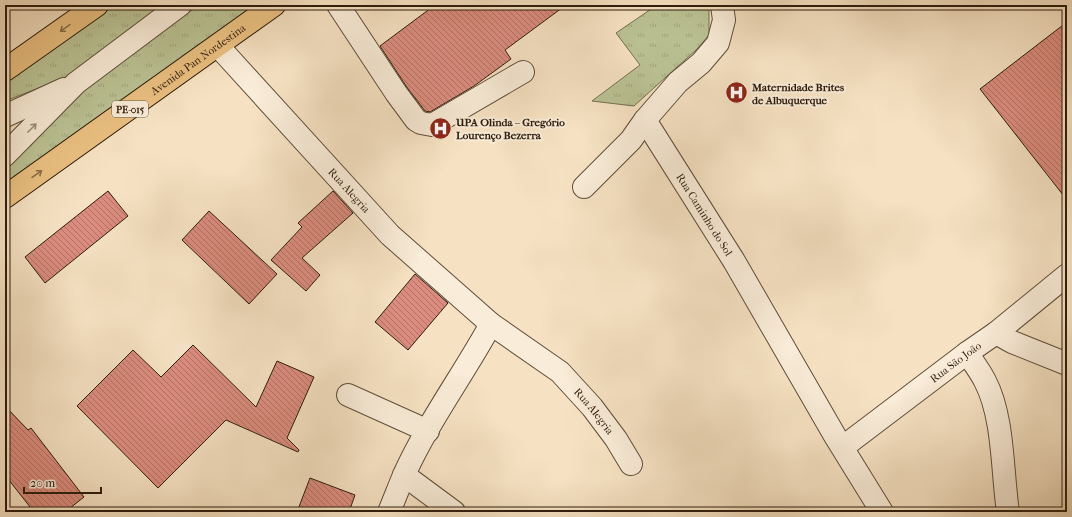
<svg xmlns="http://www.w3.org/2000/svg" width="1072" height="517" font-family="'IM FELL French Canon',serif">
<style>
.grass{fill:url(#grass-tufts);stroke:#747051}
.building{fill:url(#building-back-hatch);stroke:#2d1c0d}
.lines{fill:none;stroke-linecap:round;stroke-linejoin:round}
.minor-casing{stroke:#5f4e3a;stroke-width:24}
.highway-casing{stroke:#2d1c0d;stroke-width:24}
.minor{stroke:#f9ecd8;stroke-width:22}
.highway{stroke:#ebc182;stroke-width:22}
.oneway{stroke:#8c6e48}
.oneway2{stroke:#9d8e7d}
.labels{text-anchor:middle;stroke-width:4;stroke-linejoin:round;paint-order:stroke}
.shield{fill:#f9ecd8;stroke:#6a5a4a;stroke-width:1}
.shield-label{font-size:10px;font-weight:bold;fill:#2d1c0d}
.street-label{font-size:11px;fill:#2d1c0d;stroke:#f9ecd8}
.poi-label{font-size:11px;font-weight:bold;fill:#2d1c0d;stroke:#f9ecd8;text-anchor:start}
</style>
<defs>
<pattern id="grass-tufts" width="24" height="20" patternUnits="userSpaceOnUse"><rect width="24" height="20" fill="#bbc395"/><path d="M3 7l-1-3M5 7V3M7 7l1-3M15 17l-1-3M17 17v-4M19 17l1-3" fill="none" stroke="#a1a77f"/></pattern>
<pattern id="building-back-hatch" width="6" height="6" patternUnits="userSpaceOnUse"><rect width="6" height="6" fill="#db8c7e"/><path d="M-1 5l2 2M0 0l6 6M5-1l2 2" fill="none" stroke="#b27266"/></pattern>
</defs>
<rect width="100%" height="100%" fill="#f6e2c3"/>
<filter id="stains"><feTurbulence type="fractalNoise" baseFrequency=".005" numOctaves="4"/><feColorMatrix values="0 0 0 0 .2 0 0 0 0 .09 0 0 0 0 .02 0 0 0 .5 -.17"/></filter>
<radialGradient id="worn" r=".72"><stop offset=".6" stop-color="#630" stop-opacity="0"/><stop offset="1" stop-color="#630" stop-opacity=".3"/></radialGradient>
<path class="grass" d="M114,5H167L75,74L5,101V83Z
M199,5H260L5,187V170L91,83Z
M657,5H708L709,8V35L697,49L634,106L592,101L640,65L616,33Z"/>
<path class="building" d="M435,5H566L505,50L511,59L474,86L430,112L425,111L406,86L380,46Z
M1067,22V200L980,89Z
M108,191L128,216L45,283L25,257Z
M333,191L353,213L302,258L320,275L306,291L271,260L302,227L298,223Z
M209,211L277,274L249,304L182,240Z
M415,274L448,303L408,350L375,322Z
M193,345L256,407L277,361L314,377L287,438L299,450L298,452L226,420L158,488L77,406L133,350L161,377Z
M5,406L28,430L31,428L84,497L65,512H34L5,475Z
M310,478L355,495L349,512H297Z"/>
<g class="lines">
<defs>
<g id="minor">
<path d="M338,5L396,93L416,120L421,123L432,125L523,72"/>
<path id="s1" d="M722,5L724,20L718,43L701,63L678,82L645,120L734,261L835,436L882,512"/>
<path id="s2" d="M218,46L390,235L491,324C463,375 428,422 404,475C399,487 394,500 389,512"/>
<path d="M5,116L64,89"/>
<path d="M5,155L76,83L180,5"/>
<path d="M584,187L631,140L645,120"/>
<path id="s3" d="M491,324L560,372L592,407L616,439L631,464"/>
<path d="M996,333L1012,342L1067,364"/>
<path d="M967,353C973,362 980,371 985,381C1004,417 1002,472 1008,512"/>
<path d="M348,395L428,431"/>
<path id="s4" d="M843,447L967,353L996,333L1067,275"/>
<path d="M404,475L454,512"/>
</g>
<g id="highway">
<path d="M5,70L97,5"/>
<path id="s5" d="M5,197L274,5"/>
</g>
</defs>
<use href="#minor" class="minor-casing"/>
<use href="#highway" class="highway-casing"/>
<use href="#minor" class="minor"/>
<use href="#highway" class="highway"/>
</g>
<defs><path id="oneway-shaft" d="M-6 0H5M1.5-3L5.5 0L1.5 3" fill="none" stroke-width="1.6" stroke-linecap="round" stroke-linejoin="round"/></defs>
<g class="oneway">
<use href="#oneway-shaft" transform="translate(65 28) rotate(145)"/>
<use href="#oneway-shaft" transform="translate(37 174) rotate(-35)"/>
</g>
<use class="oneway2" href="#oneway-shaft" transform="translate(32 128) rotate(-45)"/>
<defs>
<symbol id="hospital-disc" viewBox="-11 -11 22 22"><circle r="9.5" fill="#8f2418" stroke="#f9ecd8"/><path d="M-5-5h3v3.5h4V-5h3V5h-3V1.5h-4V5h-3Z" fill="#fff"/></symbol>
</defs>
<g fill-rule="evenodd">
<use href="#hospital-disc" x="724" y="80" width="25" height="25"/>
<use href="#hospital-disc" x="428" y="116" width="25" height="25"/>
</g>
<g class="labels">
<rect class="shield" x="112" y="101" width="36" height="16" rx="3"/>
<g class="shield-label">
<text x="130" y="113">PE-015</text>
</g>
<g class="street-label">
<text dy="4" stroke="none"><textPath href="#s5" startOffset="237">Avenida Pan Nordestina</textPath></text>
<text dy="4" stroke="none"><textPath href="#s2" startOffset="195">Rua Alegria</textPath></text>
<text dy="4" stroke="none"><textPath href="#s1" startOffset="257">Rua Caminho do Sol</textPath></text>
<text dy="4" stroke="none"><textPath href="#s4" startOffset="141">Rua São João</textPath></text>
<text dy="4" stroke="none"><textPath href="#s3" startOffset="136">Rua Alegria</textPath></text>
</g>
<g class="poi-label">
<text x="752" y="91">Maternidade Brites<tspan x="752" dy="13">de Albuquerque</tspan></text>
<text x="456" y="126">UPA Olinda – Gregório<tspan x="456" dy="13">Lourenço Bezerra</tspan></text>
</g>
</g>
<rect width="1072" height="517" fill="none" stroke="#f6e2c3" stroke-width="20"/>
<rect x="6" y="6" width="1060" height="505" fill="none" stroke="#2d1c0d" stroke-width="2"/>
<rect x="10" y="10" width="1052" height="497" fill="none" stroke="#2d1c0d"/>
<path d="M24 487v6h77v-6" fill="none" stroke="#2d1c0d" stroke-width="2"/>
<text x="30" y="487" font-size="12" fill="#2d1c0d" stroke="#f9ecd8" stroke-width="3" paint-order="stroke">20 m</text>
<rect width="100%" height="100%" filter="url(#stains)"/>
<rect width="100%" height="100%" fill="url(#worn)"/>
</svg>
